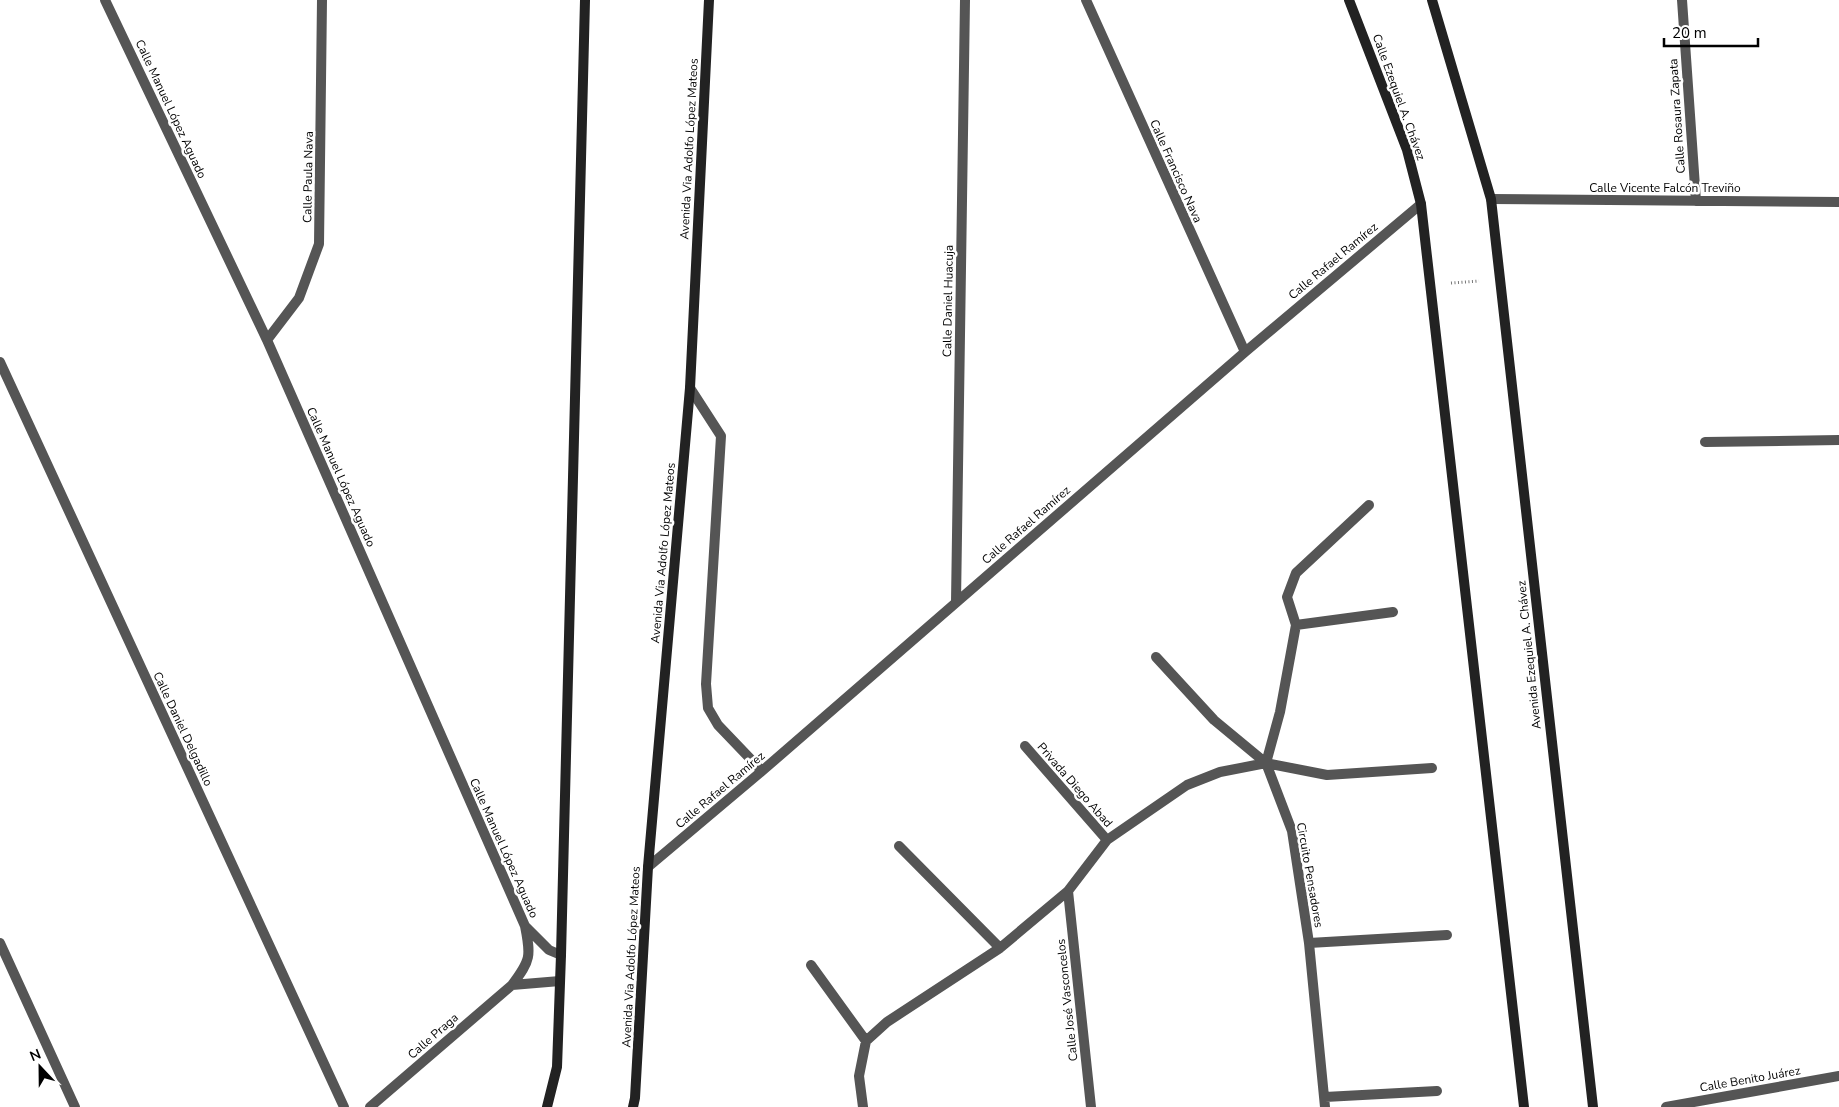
<svg xmlns="http://www.w3.org/2000/svg" width="1839" height="1107" font-family="'Nunito Sans',sans-serif">
<style>
.lines{fill:none;stroke-linecap:round;stroke-linejoin:round}
.path{stroke:#777;stroke-width:3;stroke-dasharray:1 2.5;stroke-linecap:butt}
.street{stroke:#555;stroke-width:10}
.secondary{stroke:#222;stroke-width:10}
.labels{text-anchor:middle;stroke-width:5;stroke-linejoin:round;paint-order:stroke}
.street-label{font-size:12px;fill:#000;stroke:#fff}
</style>
<rect width="100%" height="100%" fill="#fff"/>
<g class="lines">
<path class="path" d="M1451,283L1479,281"/>
<path class="street" d="M105,0L267,340L525,926L549,950L561,955
M1086,0L1245,352
M1682,0L1696,201
M1491,199L1839,202
M267,340L299,298L319,244L322,0
M0,362L344,1107
M690,388L721,436L706,684L708,708L718,725L762,771
M1705,442L1839,440
M956,602L965,0
M1296,625L1393,612
M1156,657L1214,720L1266,763L1292,831L1309,943L1325,1107
M1025,746L1107,840
M1266,763L1280,712L1296,625L1287,597L1296,573L1369,505
M899,846L1000,948
M648,867L762,771L1245,352L1421,204
M1068,891L1091,1107
M0,943L75,1107
M1309,943L1447,935
M811,965L866,1041
M512,985L560,981
M1325,1097L1437,1091
M370,1107L512,985C531,960 531,956 525,926
M863,1107L859,1076L866,1041L887,1022L1000,948L1068,891L1107,840L1187,785L1220,772L1266,763L1327,775L1432,768
M1666,1107L1839,1076"/>
<path class="secondary" d="M1349,0L1407,150L1421,204L1524,1107
M1432,0L1491,199L1593,1107
M547,1107L557,1067L561,955L585,0
M633,1107L635,1098L648,867L690,388L709,0"/>
</g>
<g class="labels">
<g class="street-label">
<text transform="translate(1399 97) rotate(70)" y="4">Calle Ezequiel A. Chávez</text>
<text transform="translate(171 109) rotate(65)" y="4">Calle Manuel López Aguado</text>
<text transform="translate(1677 116) rotate(-94)" y="4">Calle Rosaura Zapata</text>
<text transform="translate(689 149) rotate(-87)" y="4">Avenida Via Adolfo López Mateos</text>
<text transform="translate(1176 171) rotate(66)" y="4">Calle Francisco Nava</text>
<text transform="translate(308 177) rotate(-89)" y="4">Calle Paula Nava</text>
<text x="1665" y="192">Calle Vicente Falcón Treviño</text>
<text transform="translate(1333 261) rotate(-40)" y="4">Calle Rafael Ramírez</text>
<text transform="translate(948 301) rotate(-89)" y="4">Calle Daniel Huacuja</text>
<text transform="translate(341 477) rotate(66)" y="4">Calle Manuel López Aguado</text>
<text transform="translate(1026 525) rotate(-41)" y="4">Calle Rafael Ramírez</text>
<text transform="translate(663 553) rotate(-85)" y="4">Avenida Via Adolfo López Mateos</text>
<text transform="translate(1529 655) rotate(-96)" y="4">Avenida Ezequiel A. Chávez</text>
<text transform="translate(183 729) rotate(65)" y="4">Calle Daniel Delgadillo</text>
<text transform="translate(1075 785) rotate(49)" y="4">Privada Diego Abad</text>
<text transform="translate(720 790) rotate(-40)" y="4">Calle Rafael Ramírez</text>
<text transform="translate(504 848) rotate(66)" y="4">Calle Manuel López Aguado</text>
<text transform="translate(1310 875) rotate(80)" y="4">Circuito Pensadores</text>
<text transform="translate(631 957) rotate(-87)" y="4">Avenida Via Adolfo López Mateos</text>
<text transform="translate(1067 1000) rotate(-96)" y="4">Calle José Vasconcelos</text>
<text transform="translate(433 1036) rotate(-41)" y="4">Calle Praga</text>
<text transform="translate(1750 1079) rotate(-10)" y="4">Calle Benito Juárez</text>
</g>
</g>
<g transform="translate(40 1067) rotate(338)" stroke="#ffffff" stroke-width="4" paint-order="stroke">
<path d="M0-4L9 19L0 12L-9 19Z" fill="#000000"/>
<text y="-8" font-size="14" font-weight="bold" text-anchor="middle" fill="#000000">N</text>
</g>
<path d="M1664 38v8h94v-8" fill="none" stroke="#000000" stroke-width="2.5"/>
<text x="1672" y="38" font-size="15" fill="#000000" stroke="#ffffff" stroke-width="4" paint-order="stroke">20 m</text>
</svg>
